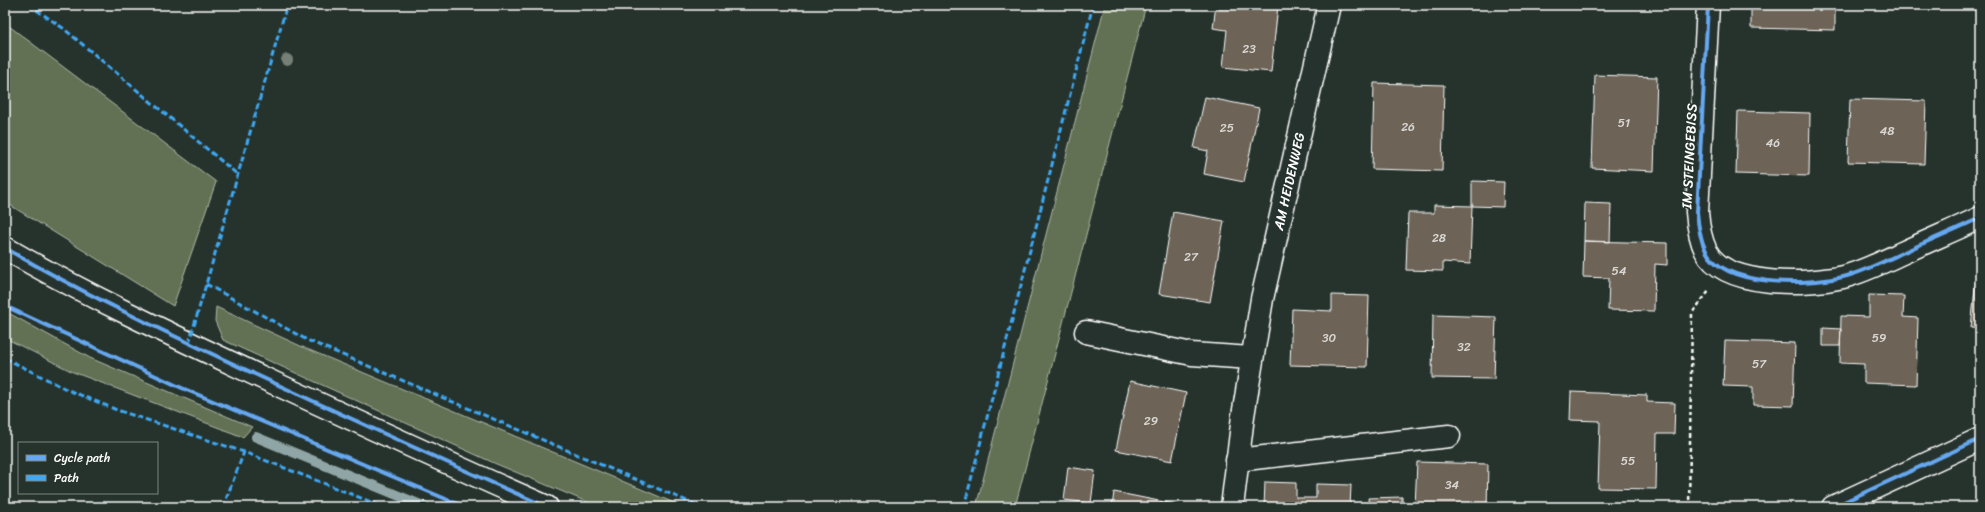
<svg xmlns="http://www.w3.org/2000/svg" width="1985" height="512" font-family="Sriracha,sans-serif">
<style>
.green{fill:#627153;stroke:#b0b8a9}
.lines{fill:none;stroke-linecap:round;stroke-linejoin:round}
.stream{stroke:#90a6a6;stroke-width:10}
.building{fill:#6d6357;stroke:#fff}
.minor-casing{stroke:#fff;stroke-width:25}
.path{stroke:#fff;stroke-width:2.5;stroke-dasharray:4 3;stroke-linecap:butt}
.minor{stroke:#26332d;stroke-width:22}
.quiet{stroke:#3fa9f5;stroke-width:3;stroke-dasharray:6 3;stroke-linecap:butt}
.cycleway-casing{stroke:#26332d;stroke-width:6}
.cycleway{stroke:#66a8f1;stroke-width:4}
.tree{fill:#768076}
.labels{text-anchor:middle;stroke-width:3;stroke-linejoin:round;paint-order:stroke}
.number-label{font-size:12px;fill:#dad8d5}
.street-label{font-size:14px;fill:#fff;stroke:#26332d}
</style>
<rect width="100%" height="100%" fill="#26332d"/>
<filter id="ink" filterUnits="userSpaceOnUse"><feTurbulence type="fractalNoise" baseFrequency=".025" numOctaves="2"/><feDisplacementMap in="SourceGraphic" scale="8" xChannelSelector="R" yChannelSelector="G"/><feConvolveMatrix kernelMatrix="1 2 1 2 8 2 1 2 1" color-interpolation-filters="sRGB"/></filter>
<g filter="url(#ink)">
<path class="green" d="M1105,5H1146L1015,507H976Z
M5,23L216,182L173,306L5,202Z
M216,307L307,349L684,507H599L494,463L223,340L215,321Z
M5,311L90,358L252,427L243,437L73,372L5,338Z"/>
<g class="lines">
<path class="stream" d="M256,437L426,507"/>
</g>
<path class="building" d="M1216,5H1278L1271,72L1223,67L1227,30L1213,28Z
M1751,5H1835V30L1751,28Z
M1595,75L1657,77L1654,171L1592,168Z
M1374,83L1444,85L1442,171L1372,169Z
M1205,97L1259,108L1244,182L1204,174L1208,151L1194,148Z
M1850,99L1926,101L1924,164L1848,162Z
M1738,111L1810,113L1809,176L1736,174Z
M1472,181L1504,182L1503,207L1472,206Z
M1585,203L1611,204L1610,242L1584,241Z
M1434,205L1472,206L1470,264L1443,262V271L1406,270L1408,213H1434Z
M1173,212L1224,221L1210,302L1159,294Z
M1584,241L1667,243V265L1655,264L1654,311L1608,310L1609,278L1583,277Z
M1978,258H1980V329L1971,328Z
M1332,295L1369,296L1367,367L1290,365L1292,309L1332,311Z
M1869,295L1904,296L1903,317L1918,318L1916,385L1864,383V364L1840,363L1841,316L1869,317Z
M1433,315L1496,317L1494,379L1432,378Z
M1823,328L1841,329L1840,346H1823Z
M1725,341L1795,343L1793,406L1753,405V387L1723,386Z
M1130,381L1186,393L1172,461L1116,450Z
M1571,392L1647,395V402L1675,403L1674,434H1657L1656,489L1598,488L1600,421L1570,420Z
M1417,462L1488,464L1487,507H1415Z
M1068,467L1095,471L1091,503L1064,500Z
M1265,482L1296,483V498H1316V484L1351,485L1350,507H1264Z
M1114,492L1179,505V507H1112Z
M1402,497V507H1369L1368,498Z"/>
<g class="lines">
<defs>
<g id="minor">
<path d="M1708,5L1697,212C1698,225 1700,239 1706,251C1725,288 1808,285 1843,277C1863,272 1883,262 1902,253C1928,241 1954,230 1980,218"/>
<path d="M5,248C87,296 174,336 261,377C356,421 451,465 547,507"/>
<path d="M1086,332L1192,354L1251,358"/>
<path d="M1237,460L1449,436"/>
<path id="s1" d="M1232,507L1243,416L1262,299L1329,5"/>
<path d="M1833,507L1980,439"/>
</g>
</defs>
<use href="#minor" class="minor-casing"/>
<path class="path" d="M1689,507L1692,313L1709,291"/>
<use href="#minor" class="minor"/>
<path class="quiet" d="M29,5L63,28L238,175
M206,284L307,340L701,507
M189,343L287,5
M5,358L68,390L117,410L244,452L384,507
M223,507L244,452
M964,507L1093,5"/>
<defs>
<path id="cycleway" d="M1708,5L1697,212C1698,225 1700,239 1706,251C1725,288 1808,285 1843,277C1863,272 1883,262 1902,253C1928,241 1954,230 1980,218
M5,248C87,296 174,336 261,377C356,421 451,465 547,507
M5,306L182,388L465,507
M1833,507L1980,439"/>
</defs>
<use href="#cycleway" class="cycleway-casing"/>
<use href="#cycleway" class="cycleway"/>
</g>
<circle class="tree" cx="287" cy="60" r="6"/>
</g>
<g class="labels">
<g class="number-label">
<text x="1249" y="53">23</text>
<text x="1624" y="127">51</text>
<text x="1408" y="131">26</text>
<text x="1227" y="132">25</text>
<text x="1887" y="135">48</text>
<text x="1773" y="147">46</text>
<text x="1439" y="242">28</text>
<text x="1191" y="261">27</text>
<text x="1619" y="275">54</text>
<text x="1329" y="342">30</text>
<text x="1879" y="342">59</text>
<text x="1464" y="351">32</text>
<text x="1759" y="368">57</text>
<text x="1151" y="425">29</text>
<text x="1628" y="465">55</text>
<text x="1452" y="489">34</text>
</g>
<g class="street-label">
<text transform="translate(1689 156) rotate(-87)" y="5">IM STEINGEBISS</text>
<text dy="5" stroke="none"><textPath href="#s1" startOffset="331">AM HEIDENWEG</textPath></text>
</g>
</g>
<rect width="1985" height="512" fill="none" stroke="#26332d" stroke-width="20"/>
<rect x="10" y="10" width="1965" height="492" fill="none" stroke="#fff" stroke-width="1.5" filter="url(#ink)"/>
<rect x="18" y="442" width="140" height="52" fill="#26332d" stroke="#7d8581"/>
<rect x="26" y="455" width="20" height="6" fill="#66a8f1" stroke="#7d8581"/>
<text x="54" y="462" font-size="12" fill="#ffffff">Cycle path</text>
<rect x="26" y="475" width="20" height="6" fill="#3fa9f5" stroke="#7d8581"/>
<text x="54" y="482" font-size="12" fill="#ffffff">Path</text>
</svg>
